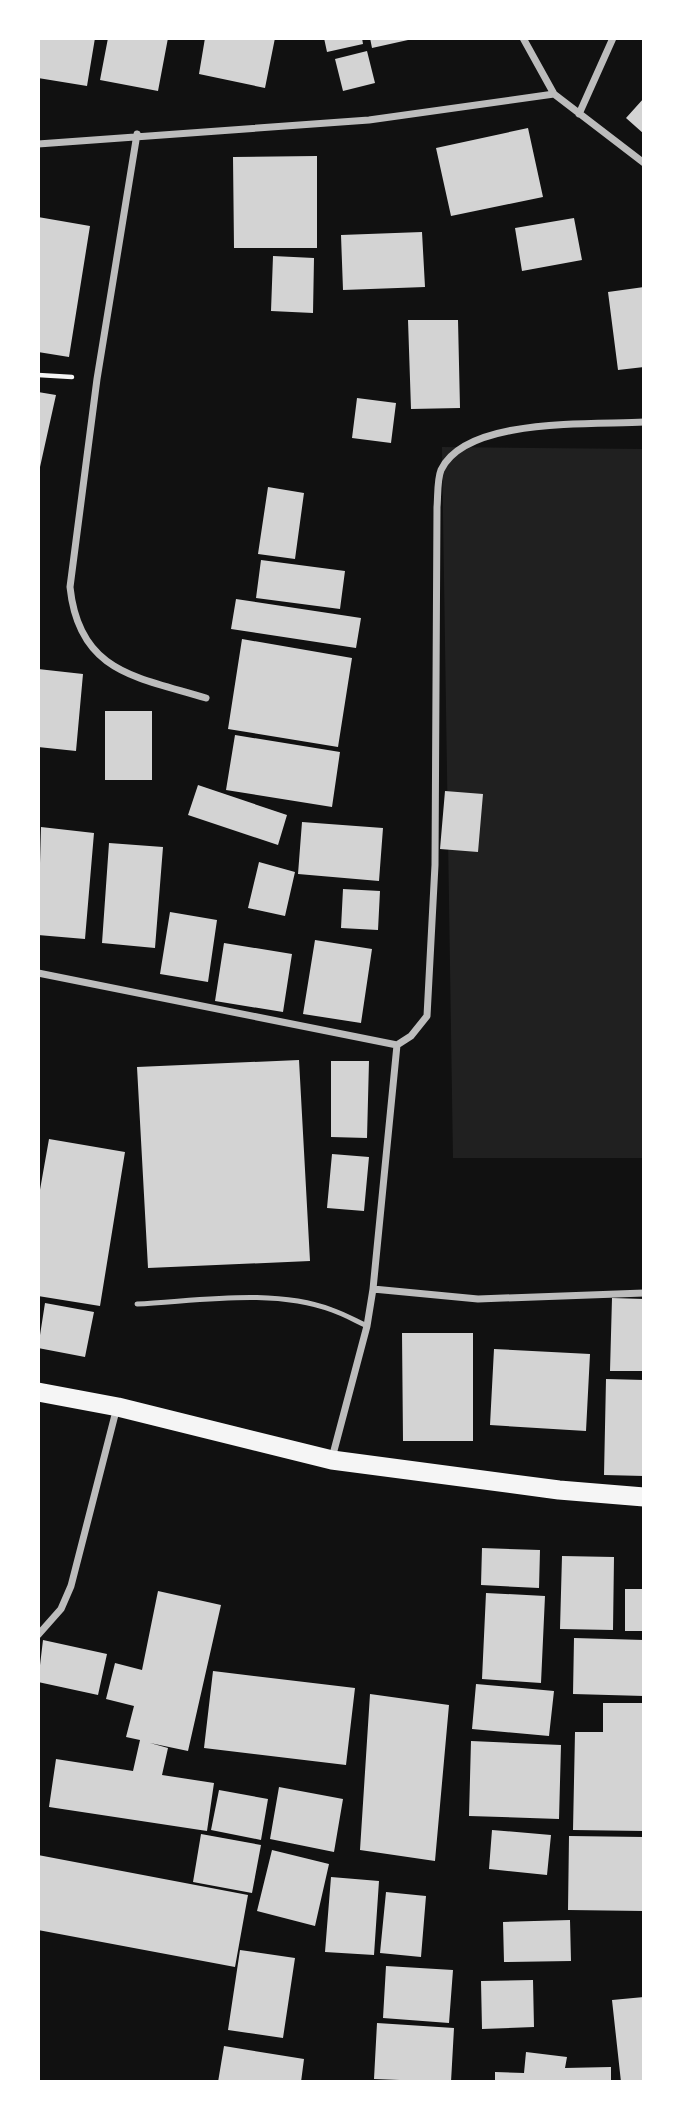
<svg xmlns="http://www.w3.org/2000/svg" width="682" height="2120" font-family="'Roboto Condensed',sans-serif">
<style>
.green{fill:#202020}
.building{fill:#d3d3d3}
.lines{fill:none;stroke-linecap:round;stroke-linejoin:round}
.path{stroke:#f5f5f5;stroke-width:4.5}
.service{stroke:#bcbcbc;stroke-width:5}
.minor{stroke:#bcbcbc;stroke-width:7}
.trunk{stroke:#f5f5f5;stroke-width:19}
</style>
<rect width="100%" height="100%" fill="#111"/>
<path class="green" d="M442,447L643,449V1158H453Z"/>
<path class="building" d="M38,38H95L87,86L38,78Z
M108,38H168L158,91L100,80Z
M205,38H275L265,88L199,74Z
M324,38H362L363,44L327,52Z
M370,38H408V40L372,48Z
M367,51L375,83L343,91L335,59Z
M644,98V134L626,118Z
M528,128L543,197L451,216L436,148Z
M317,156V248H234L233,157Z
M38,217L90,226L69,357L38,352Z
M574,218L582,260L522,271L515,228Z
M422,232L425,287L343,290L341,235Z
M273,256L314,258L313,313L271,311Z
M644,287V367L618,370L608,292Z
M408,320H458L460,408L411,409Z
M38,392L56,395L40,467H38Z
M357,398L396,403L391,443L352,438Z
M268,487L304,493L295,559L258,554Z
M261,560L345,571L340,609L256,598Z
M236,599L361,618L356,648L231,629Z
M242,639L352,658L338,747L228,729Z
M38,669L83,674L76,751L38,747Z
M105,711H152V780H105Z
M235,735L340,752L332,807L226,790Z
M198,785L287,815L278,845L188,815Z
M445,791L483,794L478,852L440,849Z
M302,822L383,828L379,881L298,874Z
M41,827L94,833L85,939L38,935Z
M109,843L163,847L155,948L102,943Z
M259,862L295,872L285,916L248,908Z
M343,889L380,891L378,930L341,928Z
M170,912L217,920L208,982L160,974Z
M315,940L372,949L361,1023L303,1014Z
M224,943L292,954L283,1012L215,1001Z
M299,1060L310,1261L148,1268L137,1067Z
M331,1061H369L367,1138L331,1137Z
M49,1139L125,1152L100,1306L38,1296V1201Z
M332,1154L369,1157L364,1211L327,1208Z
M612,1298L644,1299V1371H610Z
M45,1303L94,1312L85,1357L38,1348Z
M402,1333H473V1441H403Z
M494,1349L590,1354L586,1431L490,1425Z
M606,1379L644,1380V1476L604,1475Z
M482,1548L540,1550L539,1588L481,1585Z
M562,1556L614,1557L613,1630L560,1629Z
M625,1589H644V1631H625Z
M158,1591L221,1605L188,1751L150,1743L168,1748L162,1775L214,1783L207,1831L49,1807L56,1759L133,1771L140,1740L126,1737L134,1706L106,1699L115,1663L142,1670Z
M486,1593L545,1596L541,1683L482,1679Z
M574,1638L644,1640V1696L573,1694Z
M43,1640L107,1654L98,1695L38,1682Z
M213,1671L355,1688L346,1765L204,1748Z
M476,1684L554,1691L549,1736L472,1729Z
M370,1694L449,1705L435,1861L360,1850Z
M603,1703H644V1831L573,1830L575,1732H603Z
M471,1741L561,1745L559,1819L469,1816Z
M279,1787L343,1799L334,1852L270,1839Z
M219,1790L268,1799L261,1840L211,1830Z
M492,1830L551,1835L547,1875L489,1869Z
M201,1834L261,1845L252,1893L193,1882Z
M569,1836L644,1837V1911L568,1910Z
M272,1850L329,1864L315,1926L257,1911Z
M38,1855L248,1895L235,1967L38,1930Z
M331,1877L379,1881L374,1955L325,1952Z
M386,1892L426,1896L421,1957L380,1953Z
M570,1920L571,1961L504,1962L503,1922Z
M240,1950L295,1958L283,2038L228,2030Z
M386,1966L453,1970L449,2023L383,2018Z
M533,1980L534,2027L482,2029L481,1981Z
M644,1997V2082H621L612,2000Z
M377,2023L454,2028L451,2082L374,2079Z
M224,2046L304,2059L301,2082H218Z
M526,2052L567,2057L565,2068L611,2067V2082H495V2072L524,2073Z"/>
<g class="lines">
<path class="path" d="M38,375L72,377"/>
<path class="service" d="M137,1304C199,1301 273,1288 332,1310C344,1314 356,1321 367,1326"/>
<path class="minor" d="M523,38L554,94L644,163
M579,114L613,38
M137,134L97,379L70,587C79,673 137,677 206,698
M38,144L369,120L554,94
M38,973L397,1045L411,1036L427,1016L435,865L437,507C438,496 437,480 441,470C466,417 591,425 644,422
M373,1289L478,1299L644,1293
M332,1458L367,1326L373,1289L397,1045
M38,1635L61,1609L71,1586L117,1407"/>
<path class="trunk" d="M38,1392L118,1407L332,1460L559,1490L644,1497"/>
</g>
<rect width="682" height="2120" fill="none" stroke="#ffffff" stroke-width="80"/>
</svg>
